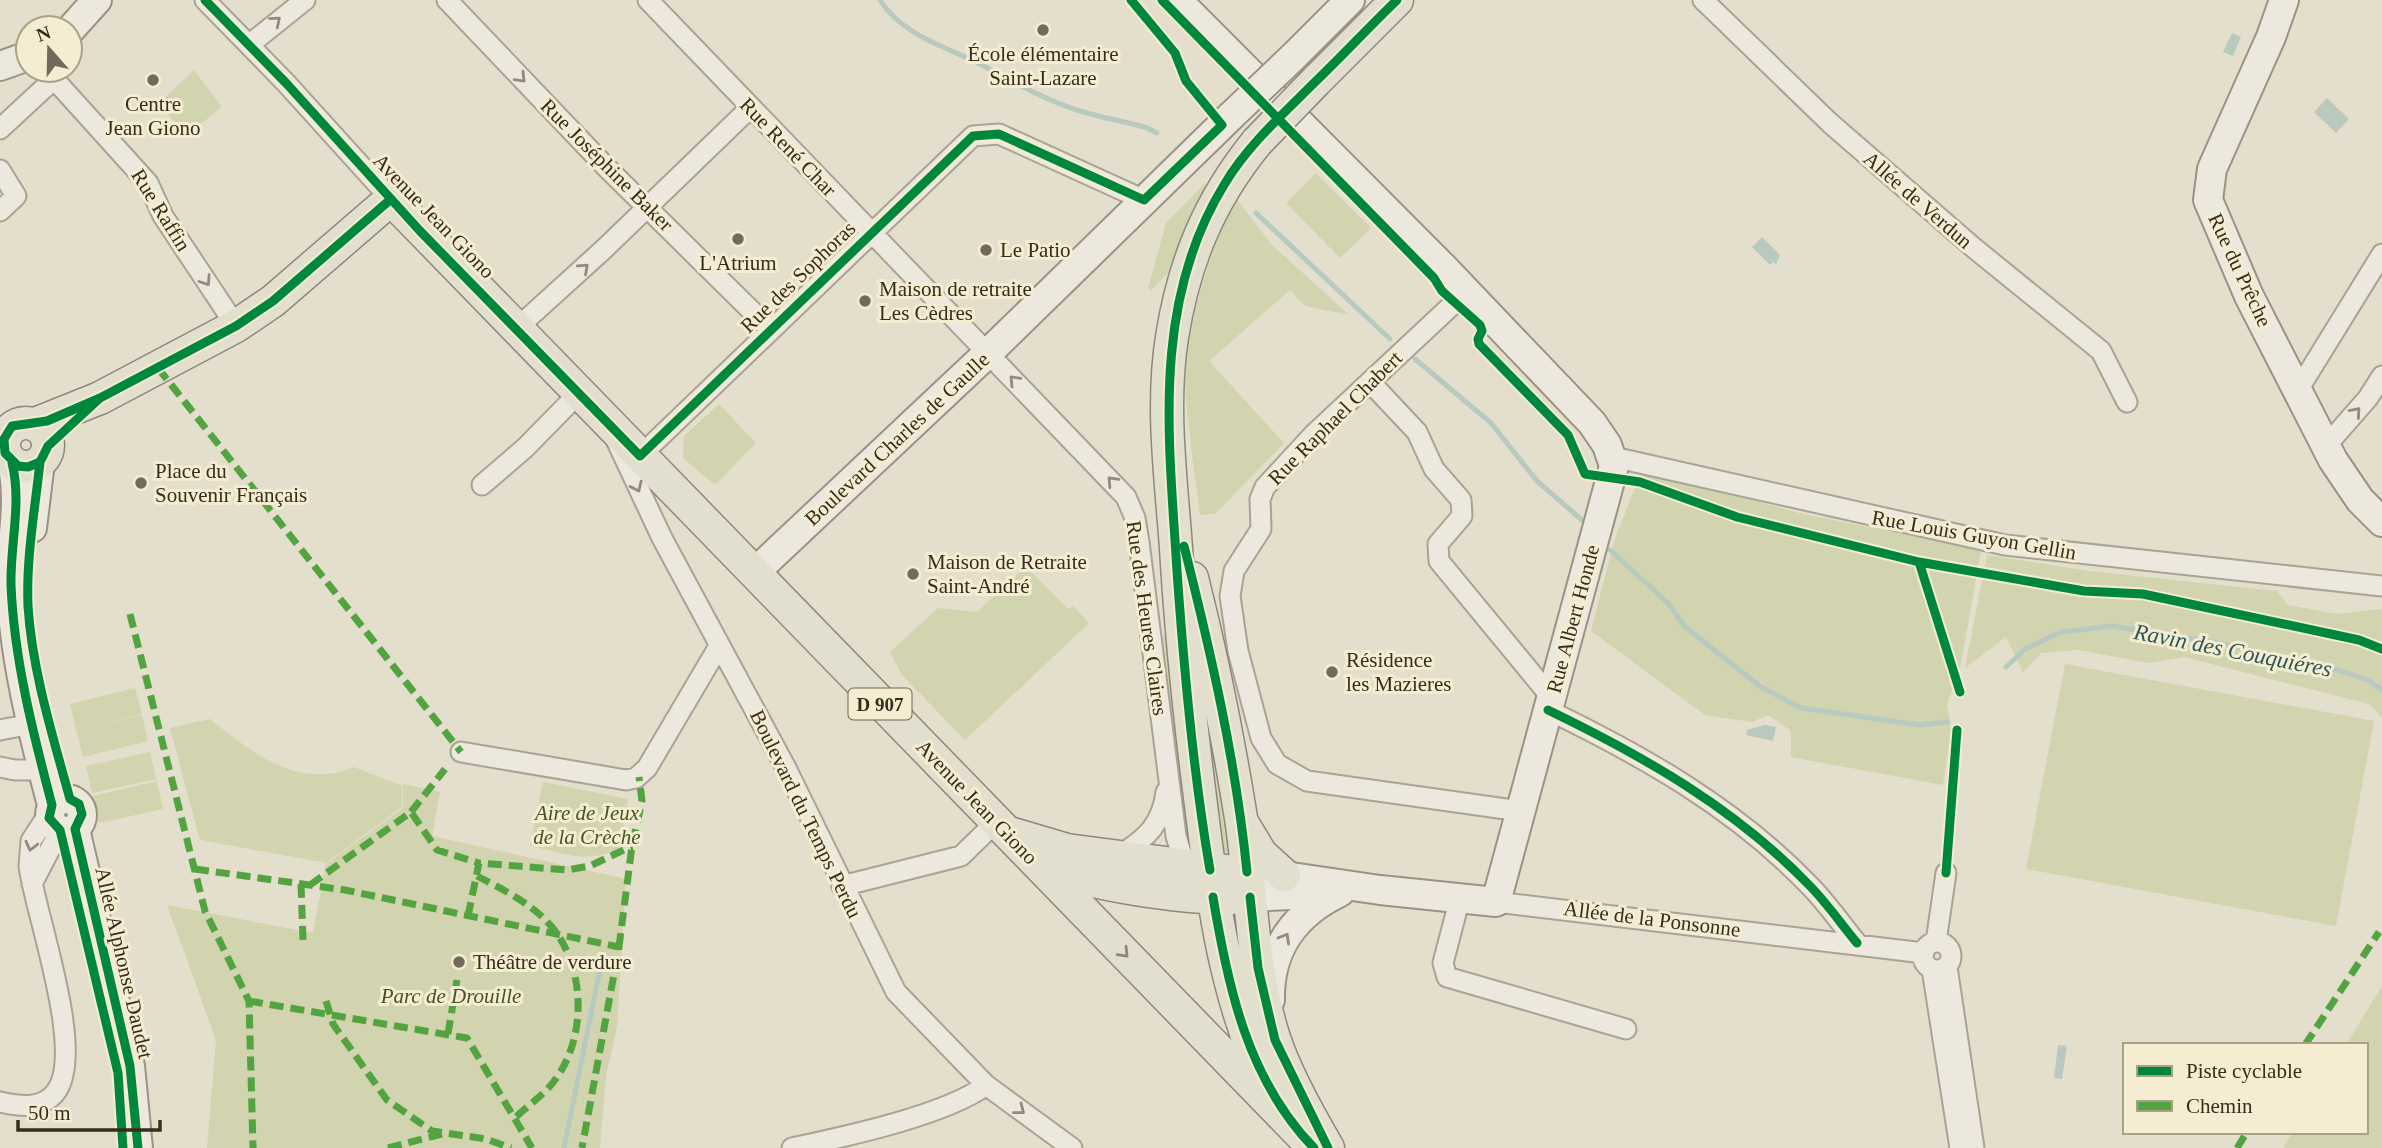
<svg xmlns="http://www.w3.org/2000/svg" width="2382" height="1148" font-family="Georgia,serif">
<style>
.green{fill:#d1d4ae}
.water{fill:#b8c9bf}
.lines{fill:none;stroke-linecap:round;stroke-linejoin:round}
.stream{stroke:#b8c9bf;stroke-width:5}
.street-casing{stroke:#a9a395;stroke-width:23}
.secondary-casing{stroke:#999285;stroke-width:32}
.primary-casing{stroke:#8e887c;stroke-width:35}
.street{stroke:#ece8de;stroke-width:19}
.secondary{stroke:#ece8de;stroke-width:28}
.primary{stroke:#e3dfcf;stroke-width:32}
.secondary-bridge-casing{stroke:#999285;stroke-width:32;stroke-linecap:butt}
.primary-bridge-casing{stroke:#8e887c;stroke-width:35;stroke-linecap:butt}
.secondary-bridge{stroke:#ece8de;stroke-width:28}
.primary-bridge{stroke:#e3dfcf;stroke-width:32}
.quiet{stroke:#53a441;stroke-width:7;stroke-dasharray:14 7;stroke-linecap:butt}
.cycleway-casing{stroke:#f5edd2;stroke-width:13}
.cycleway{stroke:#00873e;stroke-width:9}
.oneway{stroke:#928a7e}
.oneway2{stroke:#8d8676}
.poi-dot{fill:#746a5b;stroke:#f5edd2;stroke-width:2.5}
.labels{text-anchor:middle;stroke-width:6;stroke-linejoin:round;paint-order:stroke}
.shield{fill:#f5edd2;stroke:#706654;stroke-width:2}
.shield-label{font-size:19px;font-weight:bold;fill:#372c1e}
.poi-label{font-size:21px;fill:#372c1e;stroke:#f5edd2;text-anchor:start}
.street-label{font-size:21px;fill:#372c1e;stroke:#f5edd2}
.park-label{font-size:21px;font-style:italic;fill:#455424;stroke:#f5edd2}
.water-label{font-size:23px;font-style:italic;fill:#2d5757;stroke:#f5edd2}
</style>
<rect width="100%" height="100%" fill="#e4decc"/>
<path class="green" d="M1372,0H1385L1292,89L1287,85Z
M194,70L222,107L188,134L157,105Z
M1316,173L1371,228L1340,258L1286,203Z
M1205,183L1209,186L1175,265L1151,291L1148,288L1166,223Z
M1235,197L1272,245L1349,315L1305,306L1290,290L1209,361L1284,443L1215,514L1200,515C1195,476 1189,437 1186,398C1182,329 1209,259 1235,197Z
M719,404L756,443L715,485L683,458L684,436Z
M1643,469L1799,513L1981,550L1960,669L1947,704L1951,729L1943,785L1791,757V731L1768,715L1752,722L1705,715L1591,631L1615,538Z
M1987,555L2089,571L2277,591L2288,605L2336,614L2382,609V718L2369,704L2184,657L2149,663L2079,650L2041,653L2023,673L2006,637L1965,668Z
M1026,567L1068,609L1073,606L1089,623L965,740L902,675L890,652L938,608L977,612Z
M1172,635L1199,849L1186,846L1160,636Z
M1195,660L1237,853L1218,852Z
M2065,664L2374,721L2336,926L2026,869Z
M135,688L142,714L99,725L142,715L148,741L83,757L70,704Z
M210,719C252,752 297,791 354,767L402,786V807L326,863L200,840L170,728Z
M150,752L156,779L92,793L86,766Z
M157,781L163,809L99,823L93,796Z
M543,782L628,799L619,849C586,864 564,853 530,846Z
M403,784L440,792L432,836L626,879L617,1027L606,1076L600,1148H207L216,1040L167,905L313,933L326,864L403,808Z
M2382,986V1148H2283L2293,1132H2366V1045H2346Z"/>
<path class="water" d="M2232,33L2241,37L2233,56L2223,52Z
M2327,98L2349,119L2336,133L2314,112Z
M1762,237L1780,255L1776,264L1773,262L1770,265L1752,247Z
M1765,725L1776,727L1773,741L1746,735L1747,730Z
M2058,1045L2067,1046L2062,1079L2054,1078Z"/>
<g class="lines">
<path class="stream" d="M880,0C902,35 944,46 978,63C1011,80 1044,100 1080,111C1102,118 1125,121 1147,128L1157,133
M1256,213L1390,339
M1415,359L1491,423L1537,481L1582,520
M1610,550L1668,603L1685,627L1761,687L1801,708L1919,725L1948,722
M2006,667L2025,649L2061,632L2112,626L2219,643L2344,672L2368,680L2382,690
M564,1148L602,959"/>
<defs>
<path id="street" d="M205,0L286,83L391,199
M447,0L607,168L770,329
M648,0L1126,497L1135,518L1139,542L1176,836L1185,865
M1703,0L1830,123L1974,248L2101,351L2127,402
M250,44L305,0
M51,70L54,79L148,183L163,216L236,326
M0,129L54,79
M0,170L16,196L0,211
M1466,292L1313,435L1265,487L1260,499L1261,529L1234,571L1230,596L1238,651L1261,738L1277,764L1307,781L1520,811
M517,328L603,250L750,108
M1370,382L1417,432L1434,469L1461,500L1462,516L1438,544L1439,561L1551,697
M2298,390L2382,254
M617,442L662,538L786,768L896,992L986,1085L1072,1148
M2326,446L2368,398L2382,376
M640,456L973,136L999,134L1144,200
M1613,457L2005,545L2382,586
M482,485L525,448L579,393
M1548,710C1643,756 1735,808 1809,885C1827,903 1841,924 1857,943
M0,730L32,724
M461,752L626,780L636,778L647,768L719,646
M0,767L15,770H43
M1120,855C1147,838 1162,824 1166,792
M32,884L60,830
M842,886L961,856L996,822
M1460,898L1443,963L1447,977L1626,1029
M1496,902L1924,953
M1936,942L1946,873
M1923 956a14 14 0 1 1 28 0a14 14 0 1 1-28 0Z
M1947,967L1974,1148
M1932,969L1960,1148
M0,1102C19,1106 41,1110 55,1093C87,1054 35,914 29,866L31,841L49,813
M792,1148C843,1137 947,1115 986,1085"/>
<path id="secondary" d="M1177,0L1443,267L1592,423L1607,445L1614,466L1496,902L1380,890L1263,873
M2284,0L2271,37L2212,169L2208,200L2249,296L2333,460L2360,500L2382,522
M70,30L97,0
M1292,58L1350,0
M0,66L28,56
M12,463C22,503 10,544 11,585C14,659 33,733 52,805
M32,528L40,462
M754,573L988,353L1231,116
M50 815a16 16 0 1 1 32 0a16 16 0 1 1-32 0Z
M75,829L130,1066L138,1148
M1250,897L1328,893
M1270,1000C1269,949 1294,914 1340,892"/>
<path id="primary" d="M1316,81L1397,0
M1257,142C1209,201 1184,262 1172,337C1161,407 1171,478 1176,548C1181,634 1190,720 1201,805C1213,904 1226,1001 1270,1091
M4 445a22 22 0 1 1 44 0a22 22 0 1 1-44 0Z
M35,424L100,398L236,326L273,301L391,199L1314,1148
M1192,578C1212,657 1228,737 1241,818C1252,891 1251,967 1274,1038C1286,1075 1308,1114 1328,1148
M1243,824L1261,854L1284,875
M1013,834L1067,850L1227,871
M1043,864C1081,885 1187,898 1232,898"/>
</defs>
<use href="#street" class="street-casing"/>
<use href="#secondary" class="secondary-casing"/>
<use href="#primary" class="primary-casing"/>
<use href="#street" class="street"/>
<use href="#secondary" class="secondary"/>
<use href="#primary" class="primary"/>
<defs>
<path id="secondary-bridge" d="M1231,116L1292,58"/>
<path id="primary-bridge" d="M1257,142L1316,81"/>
</defs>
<use href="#secondary-bridge" class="secondary-bridge-casing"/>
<use href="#primary-bridge" class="primary-bridge-casing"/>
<use href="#secondary-bridge" class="secondary-bridge"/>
<use href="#primary-bridge" class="primary-bridge"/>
<path class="quiet" d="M158,368L461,752
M130,614L205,911L249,1001L253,1148
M411,812L445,769
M195,869L345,890L619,947L582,1148
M477,876C506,891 539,907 558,935C585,976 585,1037 557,1077C547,1093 528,1105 515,1118
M301,884L303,940
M310,885L411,812L437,850L479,863
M468,916L479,863L567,870L590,866L632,846
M619,947L632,846L642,801L639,777
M249,1001L467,1038L532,1148
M326,1001L333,1024L387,1100L432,1131L486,1139L511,1148
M448,1034L457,980
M2305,1045L2379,932
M388,1148L442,1134
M2237,1148L2247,1132"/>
<defs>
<path id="cycleway" d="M205,0L286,83L420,231L640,456L973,136L999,134L1144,200L1222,125L1186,81L1175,53L1131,0
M1162,0L1434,278L1442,291L1480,325L1482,331L1478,339L1479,344L1568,435L1585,474L1640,482L1737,517L1919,562L2084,591L2143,594L2359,640L2382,649
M100,398L48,446L40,462L28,467L18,466L5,453L4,439L12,426L47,421L100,398L236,326L273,301L391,199
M40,462C35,509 26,558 28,606C32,670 53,737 70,799L79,804L82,814L75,829L130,1066L138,1148
M12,463C22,503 10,544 11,585C14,659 33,733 52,805L49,818L60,830L118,1073L123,1148
M1184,546C1211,653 1236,762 1247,872
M1919,562L1960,692
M1548,710C1643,756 1735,808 1809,885C1827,903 1841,924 1857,943
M1210,870C1193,772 1184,671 1177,571C1169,439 1151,304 1224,185C1247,146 1283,114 1315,82C1343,55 1369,27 1397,0
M1946,873L1957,730
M1213,897C1228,988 1248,1080 1314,1148
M1250,897L1258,968L1275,1040L1328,1148"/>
</defs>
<use href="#cycleway" class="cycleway-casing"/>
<use href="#cycleway" class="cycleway"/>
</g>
<defs><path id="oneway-chevron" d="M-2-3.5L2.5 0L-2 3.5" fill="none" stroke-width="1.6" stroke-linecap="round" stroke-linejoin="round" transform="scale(1.75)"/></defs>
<g class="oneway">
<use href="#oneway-chevron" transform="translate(276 21) rotate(-40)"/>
<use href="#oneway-chevron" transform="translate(521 78) rotate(46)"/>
<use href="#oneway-chevron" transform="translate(584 268) rotate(-42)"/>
<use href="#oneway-chevron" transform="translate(206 281) rotate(56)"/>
<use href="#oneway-chevron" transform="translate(1014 380) rotate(-134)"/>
<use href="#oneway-chevron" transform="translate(2356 412) rotate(-49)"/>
<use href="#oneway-chevron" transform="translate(1112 481) rotate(-133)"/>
<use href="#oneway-chevron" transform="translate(637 487) rotate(65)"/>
<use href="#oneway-chevron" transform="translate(31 846) rotate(104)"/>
<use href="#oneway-chevron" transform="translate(1285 938) rotate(-60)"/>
<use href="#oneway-chevron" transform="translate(1020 1110) rotate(38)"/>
</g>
<use class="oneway2" href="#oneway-chevron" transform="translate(1124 953) rotate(46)"/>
<g class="poi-dot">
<circle cx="1043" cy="30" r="7"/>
<circle cx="153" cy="80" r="7"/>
<circle cx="738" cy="239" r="7"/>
<circle cx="986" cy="250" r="7"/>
<circle cx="865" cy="301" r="7"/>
<circle cx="141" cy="483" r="7"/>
<circle cx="913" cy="574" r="7"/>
<circle cx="1332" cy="672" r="7"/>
<circle cx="459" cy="962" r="7"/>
</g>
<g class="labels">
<rect class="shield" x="848.5" y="688.5" width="63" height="31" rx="5"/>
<g class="shield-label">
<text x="880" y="711">D 907</text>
</g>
<g class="poi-label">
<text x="1043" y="61" text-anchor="middle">École élémentaire<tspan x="1043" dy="24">Saint-Lazare</tspan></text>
<text x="153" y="111" text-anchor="middle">Centre<tspan x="153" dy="24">Jean Giono</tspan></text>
<text x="1000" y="257">Le Patio</text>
<text x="738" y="270" text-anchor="middle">L'Atrium</text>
<text x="879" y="296">Maison de retraite<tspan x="879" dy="24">Les Cèdres</tspan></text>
<text x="155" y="478">Place du<tspan x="155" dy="24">Souvenir Français</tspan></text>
<text x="927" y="569">Maison de Retraite<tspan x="927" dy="24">Saint-André</tspan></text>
<text x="1346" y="667">Résidence<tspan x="1346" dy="24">les Mazieres</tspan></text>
<text x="473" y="969">Théâtre de verdure</text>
</g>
<g class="street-label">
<text transform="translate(788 147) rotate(46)" y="7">Rue René Char</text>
<text transform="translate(607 165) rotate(45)" y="7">Rue Joséphine Baker</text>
<text transform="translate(1918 200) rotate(41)" y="7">Allée de Verdun</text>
<text transform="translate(161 210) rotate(58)" y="7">Rue Raffin</text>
<text transform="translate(434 216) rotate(46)" y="7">Avenue Jean Giono</text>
<text transform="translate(2240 270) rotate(65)" y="7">Rue du Prêche</text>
<text transform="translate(798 277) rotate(-44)" y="7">Rue des Sophoras</text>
<text transform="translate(1335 418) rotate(-45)" y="7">Rue Raphael Chabert</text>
<text transform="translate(897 439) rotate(-43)" y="7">Boulevard Charles de Gaulle</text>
<text transform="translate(1974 535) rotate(10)" y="7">Rue Louis Guyon Gellin</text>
<text transform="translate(1147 618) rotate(82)" y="7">Rue des Heures Claires</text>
<text transform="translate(1573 619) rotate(-75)" y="7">Rue Albert Honde</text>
<text transform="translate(977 802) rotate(46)" y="7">Avenue Jean Giono</text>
<text transform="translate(806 814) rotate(64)" y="7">Boulevard du Temps Perdu</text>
<text transform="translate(1652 919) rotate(7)" y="7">Allée de la Ponsonne</text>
<text transform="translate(124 963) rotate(77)" y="7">Allée Alphonse Daudet</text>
</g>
<g class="park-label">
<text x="587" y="820">Aire de Jeux<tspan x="587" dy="24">de la Crèche</tspan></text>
<text x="451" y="1003">Parc de Drouille</text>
</g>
<g class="water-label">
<text transform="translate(2233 650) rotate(11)" y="8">Ravin des Couquiéres</text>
</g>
</g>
<rect x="2123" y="1043" width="245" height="91" fill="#f5edd2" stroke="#a9a08a" stroke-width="2"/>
<rect x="2137" y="1066" width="35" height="10" fill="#00873e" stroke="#a9a08a" stroke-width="2"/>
<text x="2186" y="1078" font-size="21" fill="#372c1e">Piste cyclable</text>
<rect x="2137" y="1101" width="35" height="10" fill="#53a441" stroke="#a9a08a" stroke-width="2"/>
<text x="2186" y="1113" font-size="21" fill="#372c1e">Chemin</text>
<g transform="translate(49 49) rotate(340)"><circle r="33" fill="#f5edd2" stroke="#a9a08a" stroke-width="2"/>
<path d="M0-5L12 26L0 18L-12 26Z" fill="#746a5b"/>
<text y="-10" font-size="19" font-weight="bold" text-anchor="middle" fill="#372c1e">N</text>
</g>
<path d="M18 1120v10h142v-10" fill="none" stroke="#372c1e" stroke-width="3.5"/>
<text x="28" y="1120" font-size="21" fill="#372c1e" stroke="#f5edd2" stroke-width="5" paint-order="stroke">50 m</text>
</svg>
